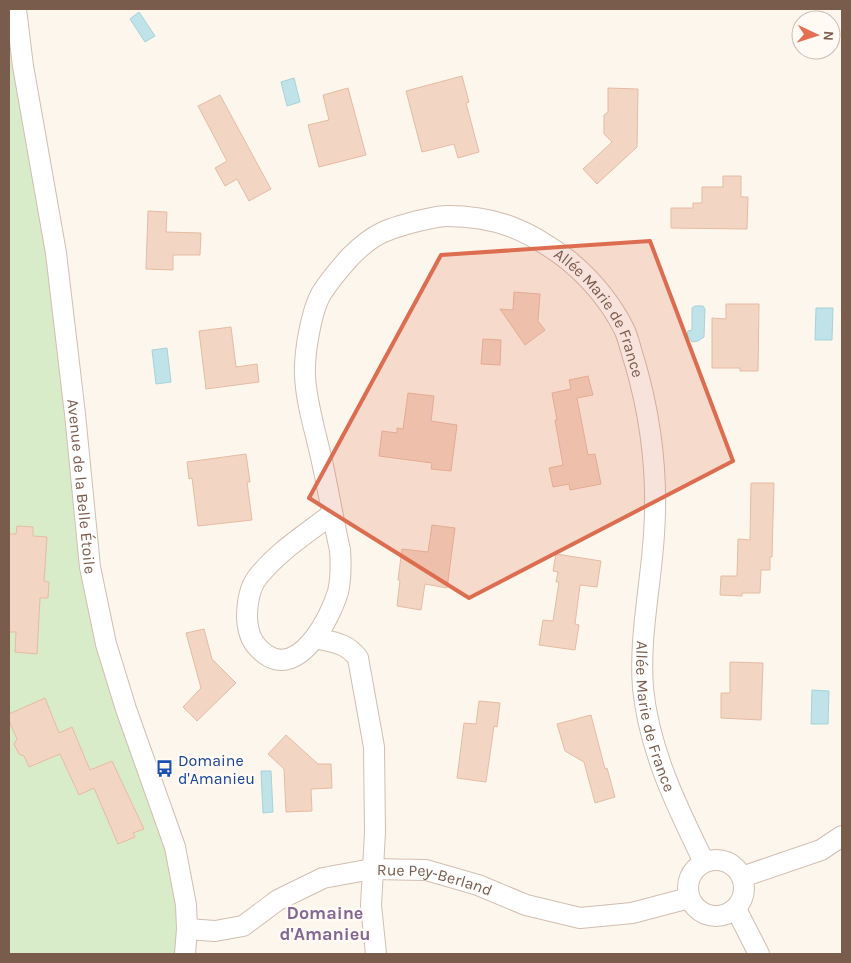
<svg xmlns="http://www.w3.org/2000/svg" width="851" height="963" font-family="Karla,sans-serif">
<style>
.green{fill:#d8ecc9}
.water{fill:#bfe3e8;stroke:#a5d3da}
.building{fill:#f3d5c3;stroke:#e6bba3}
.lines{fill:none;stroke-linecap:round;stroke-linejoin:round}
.minor-casing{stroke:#d1beb0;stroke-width:22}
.minor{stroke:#fff;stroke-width:20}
.marked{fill:#dc6d51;fill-opacity:0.2;stroke:#dc6d51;stroke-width:4;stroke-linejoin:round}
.labels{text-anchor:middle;stroke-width:5;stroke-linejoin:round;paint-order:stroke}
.street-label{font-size:16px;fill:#7a5c4d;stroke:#fffaf3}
.transit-label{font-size:16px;fill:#164399;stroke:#fffaf3;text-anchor:start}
.neighbourhood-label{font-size:18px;font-weight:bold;fill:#846695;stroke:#fffaf3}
</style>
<rect width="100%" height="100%" fill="#fdf6ec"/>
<path class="green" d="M9,9H16L90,567L175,847L185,954H9Z"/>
<path class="water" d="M139,12L155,36L145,42L130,19Z
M294,78L300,102L287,106L281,82Z
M695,306H703L705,309L704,337L698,341L692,342L687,334L688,331L692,330V308Z
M816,308H833L832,340H815Z
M167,348L171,382L156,384L152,350Z
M812,690L829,691L828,724H811Z
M261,771H271L273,812L263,813Z"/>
<path class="building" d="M462,76L469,102L466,103L479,152L458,158L454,144L422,152L406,91Z
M348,88L366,155L319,167L308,125L329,120L323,95Z
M608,88L638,89L637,147L597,184L583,169L612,142L604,134V115L608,112Z
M220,95L271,189L249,201L237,179L225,186L215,168L227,161L198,106Z
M723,176H741V197H748L747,229L671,228V208H693V203H702V187H723Z
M148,211L167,212L166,232L201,233L200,255H173V270L146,269Z
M514,292L540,294L538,321L545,330L525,345L500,309L513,310Z
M726,304H759L758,371H740V368H712V318L726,319Z
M231,327L236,367L257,364L259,382L206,389L199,331Z
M483,339L501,340L500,365L481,364Z
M588,376L593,395L577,398L588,455L595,454L601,484L570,490L569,484L553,487L549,468L563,465L555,420H557L552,393L571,389L569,380Z
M408,393L434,396L431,421L457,425L451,471L431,469L432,463L379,456L382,431L397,433V428L403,429Z
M246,454L250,482H247L252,520L198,526L192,478L189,479L187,462Z
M751,483H774L772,557H770V570H761L760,593H742V596L720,595L721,576H737L738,539L750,540Z
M432,525L455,528L447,588L425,584L421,610L397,606L400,580H398L402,549L428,552Z
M17,526L33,527V536L47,537L44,581L49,582L48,598H40L37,654L15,652L16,632H9V534H16Z
M556,554L601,561L597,587L580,585L575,624L579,625L575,650L539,645L543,620L553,621L559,582H556L558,572L553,571Z
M204,629L212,659L236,683L197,721L183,707L201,688L186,633Z
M730,662L763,663L761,720L721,718V693H730Z
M45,698L59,733L72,727L90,770L112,761L144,829L133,833L135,837L118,844L94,788L79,795L60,754L29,767L24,756L19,754L14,744L17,739L9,721V714Z
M479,701L500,703L497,727L494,726L486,782L457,778L464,723L476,724Z
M591,715L605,769L607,768L615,797L595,803L584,762L565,751L557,724Z
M286,735L318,764H331L332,788L311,789L312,811L286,812L284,769L268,754Z"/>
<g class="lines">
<defs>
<g id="minor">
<path id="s1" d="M16,9L23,66L56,253L75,414L90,567L106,644L126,709L175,847L186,905L187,929L185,954"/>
<path id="s2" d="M332,514C306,534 277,552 257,578C249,589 247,606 247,618C248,634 252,644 265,654C299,679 330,618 338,592C341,579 341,564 340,550C333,519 328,488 321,457C315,430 306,402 305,375C304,354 311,312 321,294C329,281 341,267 351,256C374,233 387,229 418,221C428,219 437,216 447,216C496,216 529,230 568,260C591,279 610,301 624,329C629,339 631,352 635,363C651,418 658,476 654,534C651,585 639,636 643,688C649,750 677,807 704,862"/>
<path d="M315,638C333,642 347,643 358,658L374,747L375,832L371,905L376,954"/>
<circle cx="716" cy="888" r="28"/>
<path d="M742,877L821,850L842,836"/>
<path d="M736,909L759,954"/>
<path id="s3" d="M187,929L215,931L243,926L278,900L323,878L372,869L426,870L478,885L526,905L580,918L632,913L689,898"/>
</g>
</defs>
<use href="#minor" class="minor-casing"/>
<use href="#minor" class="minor"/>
</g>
<path class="marked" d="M650,241L733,461L469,598L309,498L441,255Z"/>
<defs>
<symbol id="bus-bare" viewBox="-9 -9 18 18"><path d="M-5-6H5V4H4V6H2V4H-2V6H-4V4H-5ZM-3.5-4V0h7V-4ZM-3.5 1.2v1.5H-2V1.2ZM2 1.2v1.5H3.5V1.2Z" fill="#1a4fb4" stroke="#fffaf3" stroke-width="2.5" paint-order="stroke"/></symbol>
</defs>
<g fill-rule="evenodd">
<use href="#bus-bare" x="152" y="756" width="25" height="25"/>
</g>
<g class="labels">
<g class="street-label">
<text dy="6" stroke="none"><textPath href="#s2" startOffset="946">Allée Marie de France</textPath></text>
<text dy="6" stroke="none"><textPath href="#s1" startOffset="482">Avenue de la Belle Étoile</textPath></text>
<text dy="6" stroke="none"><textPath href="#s2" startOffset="1366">Allée Marie de France</textPath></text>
<text dy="6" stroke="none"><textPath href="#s3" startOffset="264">Rue Pey-Berland</textPath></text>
</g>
<g class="transit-label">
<text x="178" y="766">Domaine<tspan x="178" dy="18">d'Amanieu</tspan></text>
</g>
<g class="neighbourhood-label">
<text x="325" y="919">Domaine<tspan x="325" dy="21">d'Amanieu</tspan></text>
</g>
</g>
<rect width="851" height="963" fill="none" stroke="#7a5c4d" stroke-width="20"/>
<g transform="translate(816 35) rotate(94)"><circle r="24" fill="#fffaf3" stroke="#cabbb1"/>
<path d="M0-4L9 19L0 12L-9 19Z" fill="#e76f51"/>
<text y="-8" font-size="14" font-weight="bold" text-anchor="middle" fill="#7a5c4d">N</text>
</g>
</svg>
